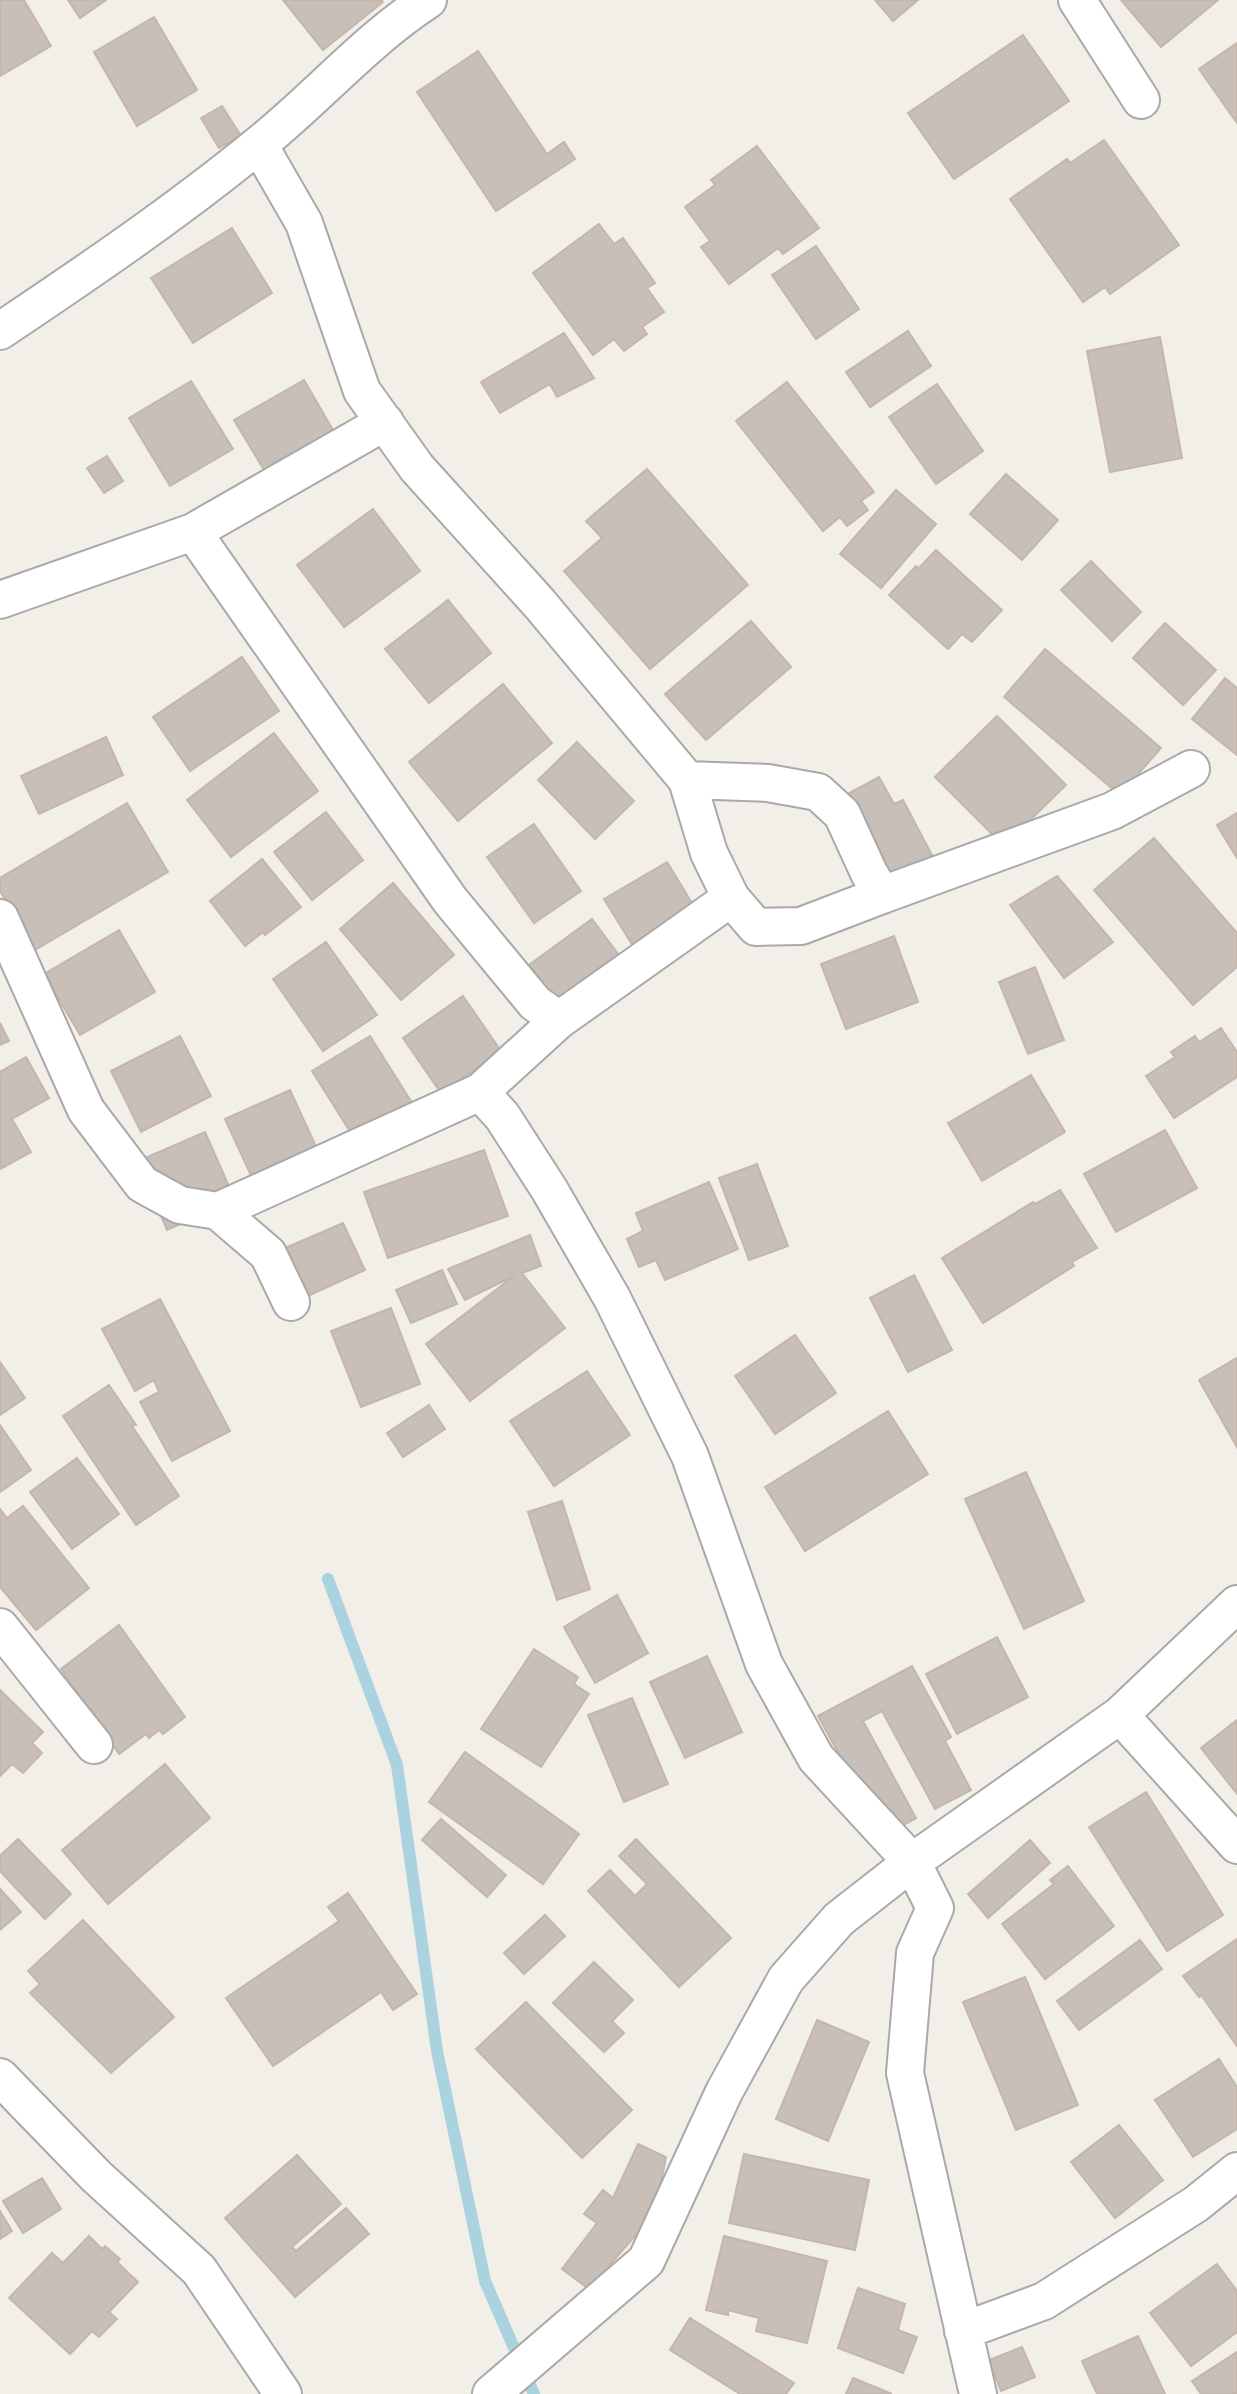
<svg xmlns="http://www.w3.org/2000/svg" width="1237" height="2394" font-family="'Asap Condensed',sans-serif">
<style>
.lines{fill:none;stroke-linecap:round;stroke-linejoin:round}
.stream{stroke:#aad3df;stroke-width:12}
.building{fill:#c7bfb8;stroke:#c4b6ab;stroke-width:2}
.minor-casing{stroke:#a9a9a9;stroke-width:40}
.minor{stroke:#fff;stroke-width:36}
</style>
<rect width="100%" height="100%" fill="#f2efe9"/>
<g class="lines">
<path class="stream" d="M328,1579L397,1765L437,2051L485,2281L534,2394"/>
</g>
<path class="building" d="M0,0H24L51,46L0,76Z
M68,0H106L80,18Z
M283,0H381L383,2L323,50Z
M875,0H918L893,21Z
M1121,0H1218L1161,47Z
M154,17L197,90L137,126L94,52Z
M1023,35L1069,101L954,179L908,113Z
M1237,43V123L1199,69Z
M478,51L547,154L564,142L575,159L496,211L417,92Z
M222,106L241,136L219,148L201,118Z
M1104,140L1179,245L1110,294L1105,287L1083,302L1010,199L1067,159L1070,163Z
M757,146L819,228L783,254L778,248L729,284L701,247L710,241L685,207L715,185L711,180Z
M599,224L614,244L623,238L655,283L647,288L664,312L642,327L647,334L624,351L614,339L593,355L533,273Z
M232,228L272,293L193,343L151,278Z
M816,246L859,309L816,339L772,275Z
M908,331L931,366L870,407L846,372Z
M564,333L594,378L557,397L550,384L500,413L481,382Z
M1160,337L1182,458L1110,472L1087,351Z
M304,380L345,451L276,490L234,420Z
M191,381L233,449L170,486L129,418Z
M787,382L874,492L861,501L868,510L847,526L840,517L823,531L736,421Z
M937,384L983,451L936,484L889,417Z
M107,456L123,481L104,493L87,468Z
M647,469L748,585L650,669L564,571L602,538L586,521Z
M1006,474L1058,520L1022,560L970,514Z
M896,490L936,524L881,588L840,554Z
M373,509L420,571L344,627L297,565Z
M936,550L1002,610L972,642L962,634L948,649L889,595L916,566L919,568Z
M1091,561L1141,612L1112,641L1061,590Z
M448,600L491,653L429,703L385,649Z
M751,621L791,667L706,740L665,694Z
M1165,623L1216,670L1183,705L1133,658Z
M1045,649L1161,748L1120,795L1004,697Z
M242,657L279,711L190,771L153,717Z
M1225,678L1237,688V755L1192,719Z
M503,684L552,743L458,821L409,762Z
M997,716L1066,785L1004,846L935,777Z
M274,733L318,791L231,857L187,800Z
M106,737L123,775L39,814L21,776Z
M577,742L634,801L595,839L538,780Z
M879,777L894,804L903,800L943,876L901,898L842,797Z
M127,803L168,872L35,950L0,891V878Z
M326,812L363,860L312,900L274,852Z
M1237,813V858L1217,825Z
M534,824L581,891L534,923L487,857Z
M1154,838L1237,933V967L1193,1005L1094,890Z
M262,859L301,907L265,935L263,932L245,946L210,901Z
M667,862L704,923L641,959L604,899Z
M1057,876L1113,942L1064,978L1010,905Z
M393,883L454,955L401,1000L340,929Z
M592,919L631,971L569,1017L529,965Z
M119,930L155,992L80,1035L44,974Z
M894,936L918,1002L846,1029L821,964Z
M326,942L377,1015L323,1051L273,979Z
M1035,967L1064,1040L1028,1054L999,982Z
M463,996L501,1051L441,1093L403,1038Z
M0,1023L9,1041L0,1045Z
M1221,1028L1237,1052V1077L1174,1118L1146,1076L1175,1057L1171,1052L1195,1036L1199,1042Z
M180,1036L211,1096L141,1132L111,1071Z
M370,1036L419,1114L361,1149L312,1071Z
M26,1057L49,1098L12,1119L31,1152L0,1169V1072Z
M1031,1075L1065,1132L982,1181L948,1123Z
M290,1090L330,1177L265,1206L225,1119Z
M1165,1130L1197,1188L1116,1232L1084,1174Z
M205,1132L235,1200L167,1230L138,1161Z
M484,1150L508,1216L388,1258L364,1192Z
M757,1164L788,1246L749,1260L719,1178Z
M709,1182L738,1249L665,1280L656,1260L639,1267L627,1239L643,1231L636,1213Z
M1060,1190L1097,1248L1072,1262L1074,1266L983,1323L942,1258L1033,1202L1035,1204Z
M343,1223L365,1270L299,1300L278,1251Z
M530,1235L541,1266L522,1273L565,1328L470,1401L426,1344L514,1276L465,1300L448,1269Z
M442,1270L457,1304L411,1323L396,1290Z
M914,1275L952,1350L908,1372L870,1298Z
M160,1299L230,1431L172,1461L140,1402L159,1392L154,1380L135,1391L102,1329Z
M391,1308L420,1384L361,1407L331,1331Z
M795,1335L836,1393L775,1434L735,1376Z
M1237,1358V1447L1199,1380Z
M0,1362L25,1398L0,1415Z
M587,1371L630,1435L554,1486L510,1421Z
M109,1385L136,1425L132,1426L179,1496L136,1525L63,1416Z
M429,1405L445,1429L403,1457L387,1433Z
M888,1411L928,1474L805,1551L765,1487Z
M0,1425L31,1470L0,1492Z
M77,1458L119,1514L72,1549L30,1492Z
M1026,1472L1084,1601L1024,1629L965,1499Z
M562,1501L590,1589L557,1600L528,1512Z
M23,1506L89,1588L36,1630L0,1587V1509L7,1518Z
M617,1595L648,1653L595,1683L564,1627Z
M119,1625L185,1717L163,1734L159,1730L149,1738L146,1734L119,1754L61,1669Z
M997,1637L1028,1697L957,1734L926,1674Z
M534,1649L578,1677L574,1684L589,1694L541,1767L481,1729Z
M707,1656L742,1732L685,1758L650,1682Z
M912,1666L951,1737L945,1741L971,1790L935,1809L882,1711L863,1721L916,1818L884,1836L818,1716Z
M0,1690L43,1732L32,1743L42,1753L23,1773L12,1764L0,1776Z
M632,1698L668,1784L624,1802L588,1715Z
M1237,1720V1794L1201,1748Z
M465,1752L579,1834L543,1884L429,1802Z
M165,1764L210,1818L108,1904L62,1850Z
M1146,1792L1223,1915L1167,1951L1089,1827Z
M441,1819L506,1875L487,1897L422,1840Z
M18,1839L71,1894L45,1919L0,1871V1856Z
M636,1839L731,1938L679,1987L588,1891L610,1870L635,1896L647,1884L619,1856Z
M1030,1840L1050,1863L988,1918L968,1894Z
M1068,1866L1114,1926L1045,1979L1002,1924L1054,1884L1050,1880Z
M0,1889L21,1912L0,1930Z
M348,1893L417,1994L393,2010L381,1992L273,2066L226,1998L339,1921L328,1907Z
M545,1915L565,1936L524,1974L504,1953Z
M83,1920L174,2017L111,2073L30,1993L40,1984L28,1971Z
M1237,1939V2046L1201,1995L1199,1997L1183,1976Z
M1140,1940L1162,1969L1079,2030L1057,2001Z
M594,1962L633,2000L612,2021L624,2033L604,2052L553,2003Z
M1025,1977L1078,2105L1016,2130L963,2002Z
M526,2002L632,2110L582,2158L476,2049Z
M817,2020L869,2042L828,2141L776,2119Z
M1219,2059L1237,2087V2129L1193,2157L1155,2100Z
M1119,2125L1163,2180L1115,2218L1071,2162Z
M638,2144L666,2157L661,2182L641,2229L589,2289L562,2269L597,2223L584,2214L603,2190L613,2198Z
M744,2154L869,2180L855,2250L729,2223Z
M297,2155L341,2204L292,2247L296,2251L346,2208L369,2234L295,2297L225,2218Z
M42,2178L61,2209L23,2233L3,2201Z
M0,2211L12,2231L0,2239Z
M89,2236L102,2249L105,2246L120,2259L117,2262L138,2282L109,2312L117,2319L99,2337L92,2331L70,2354L9,2298L52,2253L63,2263Z
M724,2236L827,2261L807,2343L756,2331L759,2318L728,2310V2315L706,2310Z
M1217,2264L1237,2291V2332L1191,2366L1150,2313Z
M858,2288L905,2304L898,2330L917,2337L903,2373L838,2348Z
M690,2318L794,2383L786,2394H740L670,2350Z
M1138,2336L1165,2394H1097L1082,2361Z
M1022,2347L1035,2377L1001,2391L989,2360Z
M1237,2352V2394H1201L1192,2381Z
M853,2378L892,2394H846Z"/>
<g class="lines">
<defs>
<path id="minor" d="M1077,0L1141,100
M259,145L304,223L362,391L417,468L539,603L687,780L709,853L731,898L756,927L801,926L882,895
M0,331C88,272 175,213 257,146C316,99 365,41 428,0
M193,532L450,900L535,1003L559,1020
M0,600L193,532L385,422
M687,780L768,783L818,792L842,814L869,873L882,895L1112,811L1191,769
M0,918L86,1110L142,1184L180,1205L218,1211L268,1254L291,1302
M480,1092L502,1116L549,1189L612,1298L690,1456L764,1664L816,1758L912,1862L935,1908L915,1953L905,2073L978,2394
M218,1211L480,1092L559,1020L731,898
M0,1627L94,1745
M1120,1715L1237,1845
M0,2077L96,2176L199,2270L283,2394
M963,2331L1044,2301L1196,2204L1237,2171
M491,2394L646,2261L724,2092L786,1979L839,1919L912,1862L1120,1715L1237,1604"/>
</defs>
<use href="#minor" class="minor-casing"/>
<use href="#minor" class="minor"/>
</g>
</svg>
